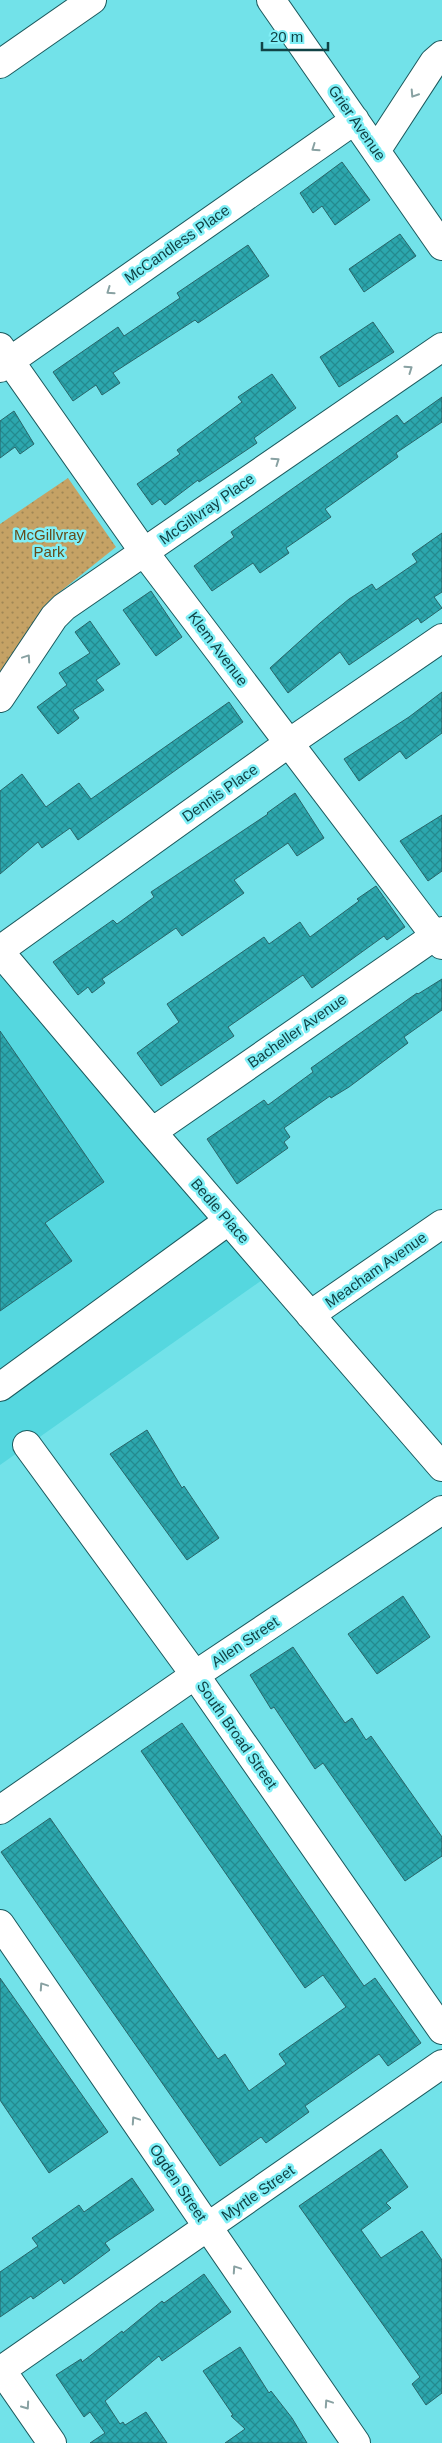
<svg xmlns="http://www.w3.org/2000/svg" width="442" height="2443" font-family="Arial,sans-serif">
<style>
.built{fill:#55d7df}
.park{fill:url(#park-dots)}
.building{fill:url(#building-cross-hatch);stroke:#296569}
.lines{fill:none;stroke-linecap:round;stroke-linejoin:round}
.minor-casing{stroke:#1b595d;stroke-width:30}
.minor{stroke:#fff;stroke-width:28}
.oneway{stroke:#88a1a2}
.labels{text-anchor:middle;stroke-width:5;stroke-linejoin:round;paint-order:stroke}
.street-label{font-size:15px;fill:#114346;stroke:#80eff6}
.park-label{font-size:15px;fill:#654c1b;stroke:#80eff6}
</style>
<defs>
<pattern id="park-dots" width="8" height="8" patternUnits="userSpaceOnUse" patternTransform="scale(1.25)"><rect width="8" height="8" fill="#c5a265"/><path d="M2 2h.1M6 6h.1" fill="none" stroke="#9f8655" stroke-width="1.8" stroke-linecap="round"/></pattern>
<pattern id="building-cross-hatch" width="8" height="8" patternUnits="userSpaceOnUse" patternTransform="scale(1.25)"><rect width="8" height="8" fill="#2ca7ae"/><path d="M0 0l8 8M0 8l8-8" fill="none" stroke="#248a8f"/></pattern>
</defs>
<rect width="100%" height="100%" fill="#72e2e9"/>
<path class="built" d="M0,956L272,1273L0,1465Z"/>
<path class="park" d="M68,478L116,547L51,599L0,672V524Z"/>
<path class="building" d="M342,162L370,200L335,225L322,206L313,213L300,193Z
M400,234L416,256L364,292L349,269Z
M248,245L269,276L198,323L195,320L113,373L120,383L102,395L96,385L73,401L53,372L118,327L124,336L180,298L177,293Z
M373,322L394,352L339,387L320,357Z
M272,374L296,408L254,438L257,443L199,482L198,480L165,505L160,499L152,505L137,484L180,454L177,450L242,402L238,397Z
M442,397V422L396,453L398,457L325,509L331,517L286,548L289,553L260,573L253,563L212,591L194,566L234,537L231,532L397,415L404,424Z
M14,411L34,444L20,454L15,447L0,458V421Z
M442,533V592L434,597L442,608L421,623L418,618L349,665L340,652L288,693L270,668L320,623L349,599L372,584L376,590L417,562L412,554Z
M151,591L182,637L156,656L123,610Z
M90,621L120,664L96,680L104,690L73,710L79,718L58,734L37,707L67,685L59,673L90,653L75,632Z
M442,692V733L406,759L400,751L359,781L344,759L409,717Z
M229,702L243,722L78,840L70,828L42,848L38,842L0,874V791L22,774L46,807L79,783L91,799Z
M295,793L324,838L297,856L288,843L234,880L244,893L182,936L176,928L102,979L105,983L92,993L88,987L78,995L53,962L113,920L117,924L154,897L151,892L268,814L267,813Z
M442,815V871L428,881L400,841Z
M376,886L405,927L387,940L384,936L312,988L303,975L228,1027L234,1036L161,1086L137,1053L179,1022L167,1004L264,937L269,944L300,922L310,937L359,901L357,899Z
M442,979V1010L404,1037L408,1043L349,1087L331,1098L330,1096L284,1128L290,1137L284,1142L288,1148L237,1184L207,1139L264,1100L268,1105L313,1072L311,1068L417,993L418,994Z
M0,1031L104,1182L45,1223L72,1261L0,1311Z
M147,1430L182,1488L184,1486L219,1538L187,1560L110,1454Z
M403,1596L430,1637L377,1674L348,1634Z
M293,1647L345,1723L352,1718L366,1740L371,1736L442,1837V1856L405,1881L323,1763L315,1769L274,1707L271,1709L250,1675Z
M182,1723L364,1986L375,1978L421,2043L388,2066L379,2054L305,2106L309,2112L266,2143L261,2137L220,2166L1,1852L50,1818L218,2059L225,2054L249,2091L286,2064L279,2054L346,2007L323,1975L305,1988L141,1751Z
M0,1978L108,2132L49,2173L0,2100Z
M381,2149L408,2187L386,2203L391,2208L361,2230L381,2258L422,2231L442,2260V2393L426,2405L412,2384L420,2377L299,2206Z
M132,2178L154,2210L105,2243L110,2250L64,2284L61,2279L33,2299L31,2296L0,2317V2272L38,2246L32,2238L79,2205L84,2212Z
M204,2274L231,2312L162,2361L159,2356L105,2401L120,2424L123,2422L125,2425L146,2412L167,2443H90L105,2433L90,2412L84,2417L56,2375L81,2359L82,2362L122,2331L123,2333L162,2301L164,2303Z
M240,2347L269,2393L271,2391L292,2418L307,2443H225L245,2429L231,2416L233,2415L203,2371Z"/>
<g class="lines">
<defs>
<path id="minor" d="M271,0L442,246
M0,64L92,0
M376,151L434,62L442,55
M0,347L144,552L442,945
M0,368L355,120
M0,698L54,617L64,607L442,347
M0,950L289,743L442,638
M0,952L152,1132L442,1467
M152,1132L442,931
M310,1315L442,1224
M0,1387L228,1221
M27,1445L195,1675L442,2030
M0,1810L195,1675L442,1510
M0,1924L356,2443
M0,2368L52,2443
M0,2371L442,2064"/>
</defs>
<use href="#minor" class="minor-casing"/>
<use href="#minor" class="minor"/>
</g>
<defs><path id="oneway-chevron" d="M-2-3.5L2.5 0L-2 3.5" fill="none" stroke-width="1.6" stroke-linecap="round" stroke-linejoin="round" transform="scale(1.25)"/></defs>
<g class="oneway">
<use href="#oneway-chevron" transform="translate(414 94) rotate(123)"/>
<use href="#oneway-chevron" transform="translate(315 148) rotate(145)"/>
<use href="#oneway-chevron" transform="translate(110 291) rotate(145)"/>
<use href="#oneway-chevron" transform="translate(409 369) rotate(-35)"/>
<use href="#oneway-chevron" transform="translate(276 461) rotate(-35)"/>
<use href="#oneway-chevron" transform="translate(27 658) rotate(-56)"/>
<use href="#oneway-chevron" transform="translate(43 1986) rotate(-124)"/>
<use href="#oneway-chevron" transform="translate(135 2120) rotate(-124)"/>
<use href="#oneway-chevron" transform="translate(236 2269) rotate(-124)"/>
<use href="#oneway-chevron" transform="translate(328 2403) rotate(-124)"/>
<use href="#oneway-chevron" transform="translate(26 2406) rotate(55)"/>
</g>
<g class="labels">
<g class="street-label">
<text transform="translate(357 123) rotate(55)" y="5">Grier Avenue</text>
<text transform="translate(177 244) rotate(-35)" y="5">McCandless Place</text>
<text transform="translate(207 509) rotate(-35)" y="5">McGillvray Place</text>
<text transform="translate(218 649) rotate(53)" y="5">Klem Avenue</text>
<text transform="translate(220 793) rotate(-35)" y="5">Dennis Place</text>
<text transform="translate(297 1031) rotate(-35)" y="5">Bacheller Avenue</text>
<text transform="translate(220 1211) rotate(49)" y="5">Bedle Place</text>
<text transform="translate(376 1270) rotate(-35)" y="5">Meacham Avenue</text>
<text transform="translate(245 1642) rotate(-34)" y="5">Allen Street</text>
<text transform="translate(237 1735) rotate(55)" y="5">South Broad Street</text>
<text transform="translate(178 2183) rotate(56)" y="5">Ogden Street</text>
<text transform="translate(258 2193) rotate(-35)" y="5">Myrtle Street</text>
</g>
<g class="park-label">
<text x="49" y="540">McGillvray<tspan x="49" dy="17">Park</tspan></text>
</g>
</g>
<path d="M262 42v8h66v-8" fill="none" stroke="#114346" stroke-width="2.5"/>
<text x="270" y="42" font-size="15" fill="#114346" stroke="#80eff6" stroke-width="4" paint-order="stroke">20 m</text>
</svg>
